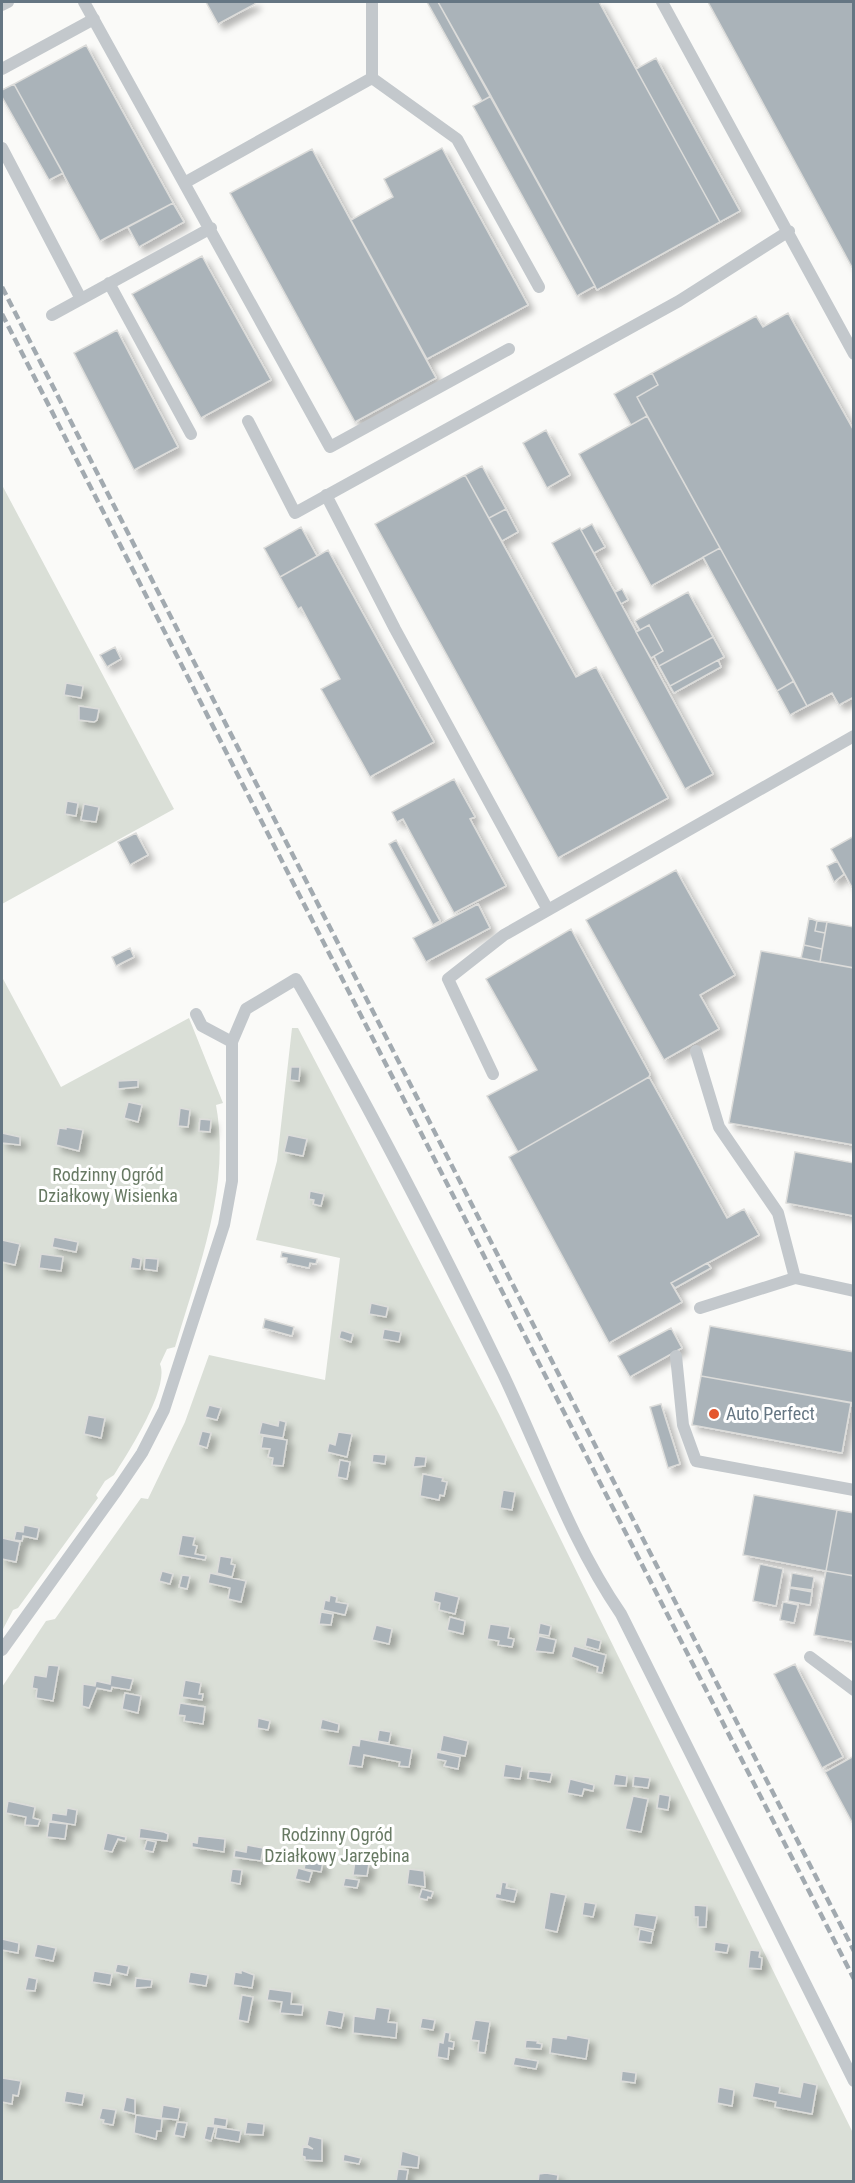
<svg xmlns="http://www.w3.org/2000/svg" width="855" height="2183" font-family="'Roboto Condensed',sans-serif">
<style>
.green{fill:#dadfd7}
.building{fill:#aab3b9;stroke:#dcdcda;stroke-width:1.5;filter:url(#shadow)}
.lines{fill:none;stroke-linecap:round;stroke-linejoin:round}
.service{stroke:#c3c8cc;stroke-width:12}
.rail{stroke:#a2aab0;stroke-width:4.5;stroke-dasharray:9 4.5;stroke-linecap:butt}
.poi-dot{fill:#e4572e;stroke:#fff;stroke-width:2}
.labels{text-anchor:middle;stroke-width:6;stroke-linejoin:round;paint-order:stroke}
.park-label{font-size:18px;fill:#687a64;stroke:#fff}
.poi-label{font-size:18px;fill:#657683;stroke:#fff;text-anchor:start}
</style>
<defs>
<filter id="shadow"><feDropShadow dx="5.5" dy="5.5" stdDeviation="3" flood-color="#0004"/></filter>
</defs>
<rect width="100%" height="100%" fill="#fafaf8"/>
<path class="green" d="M2,485L174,809L2,904Z
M2,977L61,1087L189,1018L223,1103L216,1105C231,1187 198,1269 175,1347L167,1349L160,1364C170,1388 128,1453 114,1475L105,1481L96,1495L98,1498L18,1608L13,1610L2,1631Z
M292,1028H298L499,1414L853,2133V2181L2,2182V1687L46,1621L55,1619L141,1498L148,1499L185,1422L209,1355L325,1380L340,1258L256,1240L277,1161Z"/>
<path class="building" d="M206,2H254L255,4L218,24Z
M427,2H438L491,96L482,101Z
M438,2H599L720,222L597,290Z
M708,2H854V271Z
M86,45L173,203L100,241L14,84Z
M656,58L740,211L720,222L636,69Z
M14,84L63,173L49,180L2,97V90Z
M491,96L595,286L577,296L473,106Z
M442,148L528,305L427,359L351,220L393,197L384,179Z
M312,149L436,378L355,422L230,193Z
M173,203L184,222L139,247L128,227Z
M202,256L271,380L201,418L132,294Z
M788,313L854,431V697L839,705L832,693L807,706L637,397L658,385L652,373L756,316L763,327Z
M117,330L178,447L134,470L74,353Z
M652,373L658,385L637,397L647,416L631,425L614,394Z
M647,416L720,548L651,586L579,454Z
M546,430L570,475L547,488L523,443Z
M482,466L506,509L489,518L465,475Z
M465,475L576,677L596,667L668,798L558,858L375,524Z
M506,509L518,532L502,541L489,518Z
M592,524L605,547L594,553L581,530Z
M301,527L317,556L280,577L264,548Z
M580,528L713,774L685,789L552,543Z
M720,548L794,681L777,691L703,557Z
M328,550L434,742L370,777L321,689L340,679L301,607L298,609L280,577Z
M622,589L628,600L621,604L615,592Z
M688,592L713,637L659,666L654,656L663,651L649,625L640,630L635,621Z
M649,625L663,651L651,658L636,632Z
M713,637L724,657L670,686L659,666Z
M115,647L121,659L107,667L100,655Z
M718,660L721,667L674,693L670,686Z
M794,681L807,706L790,715L777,691Z
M66,683L83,686L81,698L64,695Z
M79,706L99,709L97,720L94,722L79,720Z
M454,779L475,817L470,819L506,886L454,913L403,819L397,822L392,812Z
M67,801L78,803L76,816L65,814Z
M84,804L99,807L96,822L81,820Z
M136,833L148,855L130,865L118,842Z
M854,836V891L831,849Z
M396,840L440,921L433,925L389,844Z
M837,861L844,874L834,882L827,866Z
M676,870L735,975L700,995L719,1029L664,1060L586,920Z
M478,904L490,928L426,962L413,938Z
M809,918L817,921L815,931L825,933L822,949L804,945Z
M817,921L827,922L825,933L815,931Z
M827,922L854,927V968L820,962Z
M571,929L650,1074L649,1077L518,1152L487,1096L537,1070L486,979Z
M804,945L822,949L820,962L801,958Z
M130,948L134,957L116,966L112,957Z
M761,951L854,968V1145L729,1123Z
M291,1067H300L299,1081L290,1080Z
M649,1077L727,1218L744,1209L759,1235L671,1283L682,1302L609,1343L509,1157Z
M138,1080V1087L118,1089V1081Z
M128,1102L142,1105L138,1122L124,1118Z
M180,1108L190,1110L188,1127L178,1126Z
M200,1119L211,1120L210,1132L199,1131Z
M66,1127L83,1130L79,1151L56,1145L59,1128L66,1129Z
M2,1133L20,1137V1145L2,1143Z
M288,1135L307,1139L303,1156L284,1152Z
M795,1152L854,1163V1216L786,1203Z
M310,1191L324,1194L321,1206L313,1204L314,1200L309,1199Z
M54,1237L78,1242L76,1252L52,1247Z
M2,1240L20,1244L15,1265L2,1262Z
M282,1252L317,1259L316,1264L310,1263L309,1268L286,1263L287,1258L281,1257Z
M41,1254L63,1257L61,1271L39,1268Z
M132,1257L141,1259L140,1269L130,1268Z
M145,1258L158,1259L157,1271L144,1269Z
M707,1263L711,1268L675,1288L671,1283Z
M371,1303L388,1307L386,1317L369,1314Z
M265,1319L294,1327L292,1336L263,1328Z
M710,1326L854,1352V1403L701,1376Z
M671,1328L682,1348L630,1377L618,1356Z
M384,1329L401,1332L399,1342L382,1339Z
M341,1330L353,1334L351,1342L339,1338Z
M701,1376L851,1403L842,1453L692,1425Z
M661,1404L680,1464L668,1468L650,1407Z
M209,1405L221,1408L217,1420L205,1417Z
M88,1415L105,1418L101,1438L84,1434Z
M279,1420L286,1422L283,1438L259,1434L262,1422L278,1426Z
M202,1431L211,1433L207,1448L198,1445Z
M338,1432L352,1434L347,1457L327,1452L329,1443L335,1445Z
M263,1436L287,1440L283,1466L272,1465L273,1458L268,1457L270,1449L261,1448Z
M373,1454L386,1455L385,1464L372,1462Z
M415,1456L426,1457L425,1466L413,1467Z
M340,1460L350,1462L347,1479L337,1477Z
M423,1474L443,1478L442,1481L447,1482L444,1496L440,1495L439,1500L420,1496Z
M503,1490L515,1492L512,1510L500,1508Z
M754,1495L837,1510L826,1571L743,1555Z
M837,1510L854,1513V1576L826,1571Z
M24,1525L39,1528L37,1539L23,1536L22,1541L14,1540L16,1531L23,1532Z
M182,1535L195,1537L193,1545L197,1546L195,1554L206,1556L205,1560L178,1555Z
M2,1538L20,1542L16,1562L2,1559Z
M220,1556L232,1558L231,1564L235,1565L232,1577L217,1573Z
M760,1564L783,1569L776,1606L753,1601Z
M162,1571L173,1574L170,1584L159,1581Z
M826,1571L854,1576V1642L814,1635Z
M210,1573L246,1581L241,1602L228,1599L230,1588L208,1583Z
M792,1573L814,1577L812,1590L790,1587Z
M182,1575L190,1576L187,1589L179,1587Z
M790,1588L812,1592L810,1605L788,1601Z
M435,1591L459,1597L455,1614L439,1610L440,1603L433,1601Z
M330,1595L337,1597L336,1602L348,1604L345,1615L323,1610L325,1600L329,1601Z
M783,1602L798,1605L794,1623L780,1620Z
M321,1612L333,1614L331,1625L319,1624Z
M450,1617L465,1621L463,1634L447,1630Z
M540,1623L551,1626L549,1636L538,1634Z
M490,1624L510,1627L508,1638L514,1639L512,1647L498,1645L499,1641L487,1639Z
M376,1625L392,1629L389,1644L372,1640Z
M539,1636L556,1640L553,1653L535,1651Z
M587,1637L601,1641L599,1650L585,1646Z
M574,1646L606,1655L602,1673L597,1672L598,1667L571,1657Z
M795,1664L843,1757L822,1768L774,1674Z
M48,1665L59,1666L53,1701L36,1698L37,1689L32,1688L34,1675L46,1677Z
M111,1675L133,1679L130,1690L112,1687L111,1691L97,1688L89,1708L82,1706L83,1684L95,1686L96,1681L110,1684Z
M185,1680L201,1683L199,1694H203L202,1700L182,1697Z
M125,1693L141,1696L138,1713L122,1709Z
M180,1703L205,1707L203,1724L184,1721L185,1716L178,1715Z
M258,1718L270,1721L268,1730L257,1728Z
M322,1719L339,1724L338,1732L320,1729Z
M379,1730L391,1732L389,1743L377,1741Z
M443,1735L468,1741L465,1756L440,1751Z
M360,1739L412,1749L409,1767L399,1766L400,1762L364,1755L362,1767L348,1765L352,1745L359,1746Z
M437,1752L460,1757L458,1769L444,1766L446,1761L436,1759Z
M854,1756V1826L825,1772Z
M505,1764L522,1767L520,1779L503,1777Z
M529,1771L552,1773L550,1782L528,1778Z
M615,1774L627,1776L626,1786L613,1785Z
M634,1776L650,1778L648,1788L633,1786Z
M570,1779L594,1785L593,1791L584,1789L582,1796L567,1793Z
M659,1794L670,1796L668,1810L657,1808Z
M633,1796L648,1799L641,1832L625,1829Z
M8,1801L35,1807L33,1818L40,1820L38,1826L25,1825L26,1817L6,1813Z
M67,1808L77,1810L75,1825L51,1821L52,1813L66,1815Z
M49,1822L67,1824L65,1839L47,1837Z
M140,1828L164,1832L168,1834L167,1841L139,1838Z
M107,1833L126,1837L125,1841L118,1839L112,1852L103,1850Z
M198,1836L225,1839L224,1852L192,1847V1842L197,1843Z
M147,1840L156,1842L153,1852L144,1850Z
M247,1845L263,1848L261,1861L234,1857L235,1850L246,1852Z
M306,1859L323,1862L321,1872L304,1869Z
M355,1861L369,1863L367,1876L353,1875Z
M298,1868L312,1872L309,1882L295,1879Z
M232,1869L242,1870L240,1884L230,1882Z
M409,1869L424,1871L425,1887L407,1884Z
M345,1878L359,1880L357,1888L343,1886Z
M502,1882L507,1883L506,1888L517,1890L514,1902L495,1898L496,1893L500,1894Z
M422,1889L433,1892L431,1898L428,1897L427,1900L419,1898Z
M550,1892L566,1895L557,1932L544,1929Z
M584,1902L596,1904L593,1917L582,1915Z
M694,1905L707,1906L706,1927H698V1917H694Z
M635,1913L657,1916L654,1930L633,1926Z
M640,1929L653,1932L651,1943L638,1941Z
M2,1939L19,1943L18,1953L2,1950Z
M715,1942L729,1944L727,1953L714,1951Z
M37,1944L56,1948L53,1961L34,1957Z
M750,1950L760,1951L759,1957L762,1958L761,1969L748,1968Z
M117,1964L129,1966L127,1975L115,1972Z
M241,1970L254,1975L252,1988L233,1985L235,1972L241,1973Z
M94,1971L112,1974L110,1985L92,1982Z
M190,1972L208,1975L206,1986L188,1983Z
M28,1977L37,1979L35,1991L25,1990Z
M136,1978L152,1980L151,1987L135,1988Z
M269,1989L292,1992L291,2004L303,2005L302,2015L280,2013L282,2002L267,2000Z
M242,1995L253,1997L248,2022L238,2020Z
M376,2007L390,2009L388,2022L397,2023L396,2038L353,2033L354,2016L374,2019Z
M328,2010L344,2013L341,2028L325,2025Z
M422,2018L435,2020L433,2030L420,2028Z
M475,2020L490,2022L485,2053L478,2052L479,2041L471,2040Z
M445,2032L450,2033L449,2041L454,2042L453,2049L449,2048L448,2059L437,2057L439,2042L443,2043Z
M567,2035L589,2039L586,2059L550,2053L552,2037L566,2039Z
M526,2040L538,2041L537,2043L542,2044L541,2049L525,2048Z
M515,2057L538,2061L536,2069L513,2065Z
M622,2071L636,2073L635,2083L621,2081Z
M2,2078L21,2081L18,2096L13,2095L12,2104L2,2102Z
M755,2082L780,2087L779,2093L800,2097L803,2082L817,2085L812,2114L775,2107L776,2102L752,2097Z
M719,2087L734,2090L732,2106L717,2103Z
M66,2091L84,2094L82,2105L64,2102Z
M126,2097L135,2099V2114L123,2111Z
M163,2105L180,2108L178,2120L161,2118Z
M102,2108L116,2110L113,2125L103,2123L104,2120L99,2119Z
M136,2115L162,2119L161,2131H157L156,2139L134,2133Z
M214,2117L227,2119L226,2127L213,2125Z
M177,2122L187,2123L184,2137L174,2135Z
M247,2122L264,2124L263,2135L245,2134Z
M207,2126L215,2127L211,2141L204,2139Z
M217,2127L241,2131L239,2142L215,2138Z
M309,2136L322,2139V2161L305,2160V2157L302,2156L303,2146L313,2149L307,2145Z
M402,2151L419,2156L418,2168L400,2166Z
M344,2154L361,2158L359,2164L343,2161Z
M398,2169L408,2170L406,2182H396Z
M546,2173L558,2175L557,2182H538L539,2174Z"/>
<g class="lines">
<path class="service" d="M84,2L330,447L509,349
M372,2V78
M662,2L854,354
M2,5L8,2
M2,69L94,19
M2,148L81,299
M186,182L372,78L457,139L539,287
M109,283L191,434
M52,315L211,228
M248,421L295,513L679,301L789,231
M326,495L395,629L548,910
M196,1014L202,1026L232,1042
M696,1051L719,1127L778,1213L795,1278
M493,1074L448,979L504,935L854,736
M700,1308L795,1278L854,1291
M676,1356L683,1425L696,1461L854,1490
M2,1650L117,1490L142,1453L164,1410L224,1225L232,1181V1042L246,1009L296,979C370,1108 438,1240 503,1374C541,1454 571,1541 621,1614L854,2081
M810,1657L854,1690"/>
<path class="rail" d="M2,287L854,1951
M2,314L854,1979"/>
</g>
<circle class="poi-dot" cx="714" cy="1414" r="6"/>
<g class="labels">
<g class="park-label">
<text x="108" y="1181">Rodzinny Ogród<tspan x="108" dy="21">Działkowy Wisienka</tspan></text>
<text x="337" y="1841">Rodzinny Ogród<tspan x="337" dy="21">Działkowy Jarzębina</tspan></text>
</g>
<g class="poi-label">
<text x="726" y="1420">Auto Perfect</text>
</g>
</g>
<rect width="855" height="2183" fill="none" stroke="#657683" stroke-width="6"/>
</svg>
